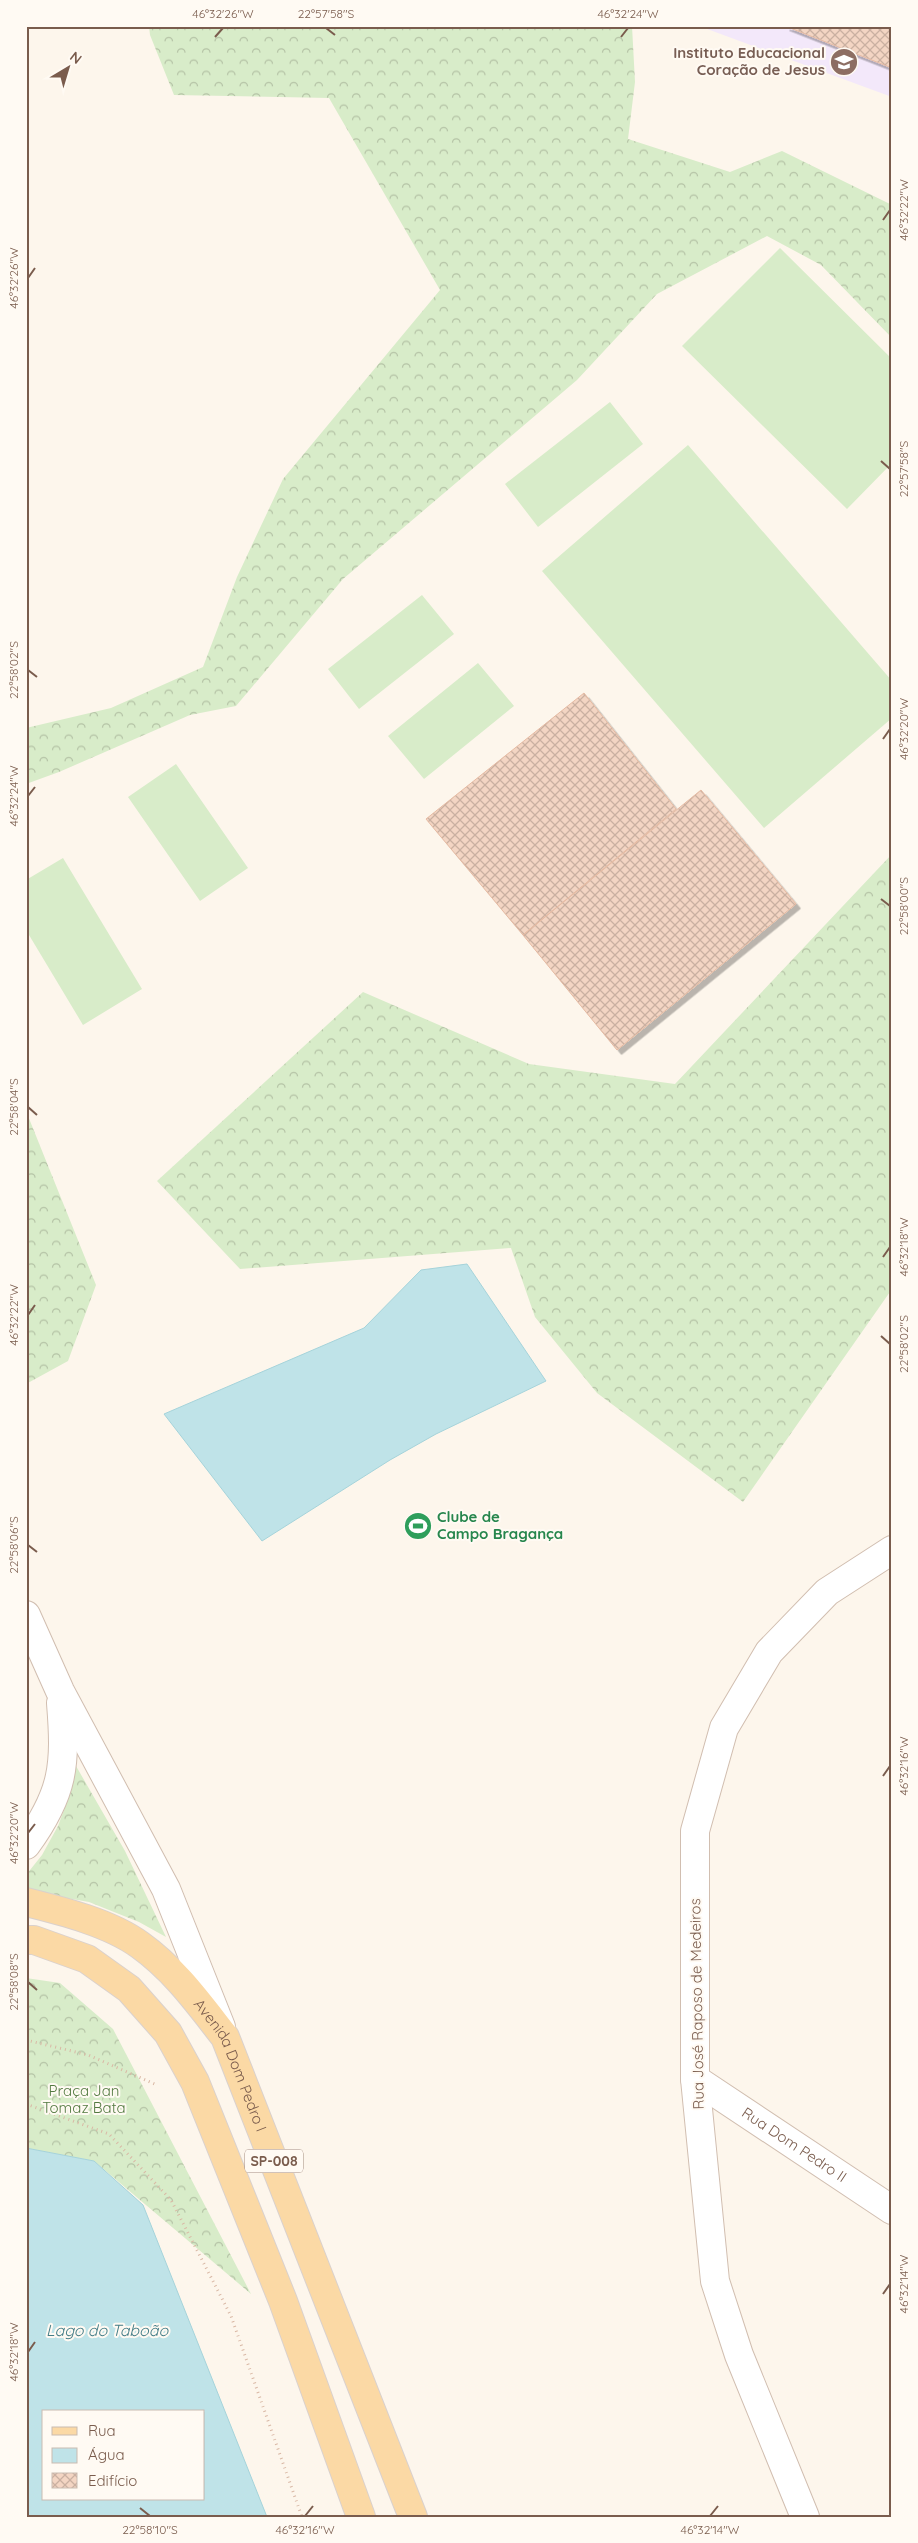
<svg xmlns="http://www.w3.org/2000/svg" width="918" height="2543" font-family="Quicksand,sans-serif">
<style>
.education{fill:#f3e8fa}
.forest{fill:url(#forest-crowns)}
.pitch{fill:#d8ecc9}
.water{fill:#bfe3e8;stroke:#a5d3da;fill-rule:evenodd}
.building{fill:url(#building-cross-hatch);stroke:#e6bba3;filter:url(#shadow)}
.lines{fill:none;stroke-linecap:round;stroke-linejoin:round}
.street-casing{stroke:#d1beb0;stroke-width:30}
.primary-casing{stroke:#dad1cd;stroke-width:30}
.path{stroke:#d9b8a5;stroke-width:3;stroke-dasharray:1 4;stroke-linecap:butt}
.street{stroke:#fff;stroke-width:28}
.primary{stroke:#fbd9a5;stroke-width:28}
.ticks{fill:none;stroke:#7a5c4d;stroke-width:2}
.labels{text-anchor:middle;stroke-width:4;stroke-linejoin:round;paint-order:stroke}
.shield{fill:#fffaf3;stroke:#a28b7f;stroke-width:1}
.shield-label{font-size:14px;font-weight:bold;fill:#7a5c4d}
.education-label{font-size:15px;font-weight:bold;fill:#785e54;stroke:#fffaf3;text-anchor:end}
.leisure-label{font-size:15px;font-weight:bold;fill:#27864d;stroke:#fffaf3;text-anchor:start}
.street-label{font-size:15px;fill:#7a5c4d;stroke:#fffaf3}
.park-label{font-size:15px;fill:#537a41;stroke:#fffaf3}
.water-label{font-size:16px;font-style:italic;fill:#437c86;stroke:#fffaf3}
.neatline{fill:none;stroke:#7a5c4d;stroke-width:2}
.ticks-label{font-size:12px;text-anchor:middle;fill:#7a5c4d}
</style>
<defs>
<pattern id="forest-crowns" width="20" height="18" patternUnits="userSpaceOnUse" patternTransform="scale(1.25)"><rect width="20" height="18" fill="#d8ecc9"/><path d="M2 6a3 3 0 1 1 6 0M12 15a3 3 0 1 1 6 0" fill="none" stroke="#b4c2a5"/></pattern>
<pattern id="building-cross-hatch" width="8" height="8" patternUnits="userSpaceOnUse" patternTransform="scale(1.25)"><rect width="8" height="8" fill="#f3d5c3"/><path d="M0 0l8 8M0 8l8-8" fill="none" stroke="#cab0a1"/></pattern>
<filter id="shadow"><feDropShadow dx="4.5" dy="4.5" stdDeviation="0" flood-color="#0004"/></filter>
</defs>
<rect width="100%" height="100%" fill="#fdf6ec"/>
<path class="education" d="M699,26H892V97Z"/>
<path class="forest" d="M149,26H632L635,82L628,139L730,172L782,151L892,205V338L821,265L767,236L657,294L577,380L343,579L236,706L190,715L59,772L26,784V728L111,708L203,667L237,577L283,479L440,290L329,98L174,95L150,35Z
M892,854V1289L743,1502L597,1393L535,1317L511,1248L240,1269L157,1181L363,992L529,1064L675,1084Z
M26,1111L96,1285L68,1361L26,1384Z
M76,1766L125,1851L166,1937L139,1922L89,1902L26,1891V1875L42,1855L58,1826L70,1794Z
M26,1978L60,1983L113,2029L251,2294L94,2161L26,2148Z"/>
<path class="pitch" d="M780,248L892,359V463L847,509L682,346Z
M610,402L643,444L538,527L505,484Z
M688,445L892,681V718L764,828L542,571Z
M422,595L454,634L359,709L328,669Z
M478,663L514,706L424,779L388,736Z
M176,764L248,868L200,901L128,797Z
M63,858L142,989L83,1025L26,930V880Z"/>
<path class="water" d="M467,1264L546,1381L436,1434L390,1460L262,1541L164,1414L364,1328L421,1270Z
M26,2148L94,2161L143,2205L267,2517H26ZM44,2412H204V2499H44Z"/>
<path class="building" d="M785,26H892V68Z
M584,693L676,809L523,935L426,819Z
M701,790L796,904L617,1050L523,935Z"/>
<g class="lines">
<defs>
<g id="street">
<path d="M26,1615L60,1691L166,1889L221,2027"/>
<path d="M26,1845C64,1793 66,1765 61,1703"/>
<path id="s1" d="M695,2079L892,2210"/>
<path d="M805,2517L739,2355L715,2281L695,2079V1831L724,1728L769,1652L827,1592L892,1550"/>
</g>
<g id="primary">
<path id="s2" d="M26,1902C62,1911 110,1923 140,1945C175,1970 199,2004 225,2037L413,2517"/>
<path d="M26,1940H34L87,1959L129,1989L168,2033L195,2082L283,2301L361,2517"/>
</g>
</defs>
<use href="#street" class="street-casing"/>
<use href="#primary" class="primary-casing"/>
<path class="path" d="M26,2040L88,2055L157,2085
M26,2104L109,2134L171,2200L231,2316L302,2517"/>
<use href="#street" class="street"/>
<use href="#primary" class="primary"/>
</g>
<path class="ticks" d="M326,28L335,35M215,37L223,28M621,37L628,28M883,220L890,210M28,278L35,268M881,461L890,469M28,670L37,677M883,739L890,729M28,796L35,787M881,899L890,906M28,1107L37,1115M883,1257L890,1247M28,1315L35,1305M881,1336L890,1344M28,1545L37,1552M883,1776L890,1766M28,1833L35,1824M28,1982L37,1990M883,2294L890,2284M28,2352L35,2342M140,2508L150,2516M305,2516L313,2506M710,2516L718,2506"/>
<defs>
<symbol id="school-disc" viewBox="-11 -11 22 22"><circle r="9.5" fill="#8d6e63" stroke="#fffaf3"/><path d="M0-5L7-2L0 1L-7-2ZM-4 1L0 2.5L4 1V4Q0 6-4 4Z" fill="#fff"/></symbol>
<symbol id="stadium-disc" viewBox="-11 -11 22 22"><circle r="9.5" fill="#2e9e5b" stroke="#fffaf3"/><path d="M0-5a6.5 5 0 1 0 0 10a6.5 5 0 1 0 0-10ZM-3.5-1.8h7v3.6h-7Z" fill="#fff"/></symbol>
</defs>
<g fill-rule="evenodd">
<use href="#school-disc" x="828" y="46" width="32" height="32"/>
<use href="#stadium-disc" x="402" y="1510" width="32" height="32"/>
</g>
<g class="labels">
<rect class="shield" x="245" y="2149.5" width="58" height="23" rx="4"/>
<g class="shield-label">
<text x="274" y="2166">SP-008</text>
</g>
<g class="education-label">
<text x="825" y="58">Instituto Educacional<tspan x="825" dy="17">Coração de Jesus</tspan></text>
</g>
<g class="leisure-label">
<text x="437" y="1522">Clube de<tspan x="437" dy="17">Campo Bragança</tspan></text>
</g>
<g class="street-label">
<text transform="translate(697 2004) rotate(-91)" y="5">Rua José Raposo de Medeiros</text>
<text dy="5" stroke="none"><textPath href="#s2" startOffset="276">Avenida Dom Pedro I</textPath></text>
<text dy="5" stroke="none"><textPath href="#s1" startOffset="119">Rua Dom Pedro II</textPath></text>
</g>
<g class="park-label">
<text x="84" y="2096">Praça Jan<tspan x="84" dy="17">Tomaz Bata</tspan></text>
</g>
<g class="water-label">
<text x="107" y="2336">Lago do Taboão</text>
</g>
</g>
<rect width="918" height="2543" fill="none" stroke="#fffaf3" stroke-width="55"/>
<rect x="42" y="2410" width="162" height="90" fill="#fffaf3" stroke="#cabbb1"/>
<rect x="52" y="2427" width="25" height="8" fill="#fbd9a5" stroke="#cabbb1"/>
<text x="88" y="2436" font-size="15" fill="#7a5c4d">Rua</text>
<rect x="52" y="2448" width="25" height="15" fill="#bfe3e8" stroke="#cabbb1"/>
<text x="88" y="2460" font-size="15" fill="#7a5c4d">Água</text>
<rect x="52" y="2473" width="25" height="15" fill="url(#building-cross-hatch)" stroke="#cabbb1"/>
<text x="88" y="2486" font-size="15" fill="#7a5c4d">Edifício</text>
<g transform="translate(68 68) rotate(38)" stroke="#fffaf3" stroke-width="4" paint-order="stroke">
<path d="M0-4L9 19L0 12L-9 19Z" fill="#7a5c4d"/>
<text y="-8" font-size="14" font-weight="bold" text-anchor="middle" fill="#7a5c4d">N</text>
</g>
<rect x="28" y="28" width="862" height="2488" class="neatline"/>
<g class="ticks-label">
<text x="223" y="18">46°32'26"W</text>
<text x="326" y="18">22°57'58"S</text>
<text x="628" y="18">46°32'24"W</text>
<text transform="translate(904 210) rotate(-90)" y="4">46°32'22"W</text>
<text transform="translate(14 278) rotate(-90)" y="4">46°32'26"W</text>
<text transform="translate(904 469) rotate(-90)" y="4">22°57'58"S</text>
<text transform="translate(14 670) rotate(-90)" y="4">22°58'02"S</text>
<text transform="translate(904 729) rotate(-90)" y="4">46°32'20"W</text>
<text transform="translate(14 796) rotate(-90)" y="4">46°32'24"W</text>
<text transform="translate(904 906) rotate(-90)" y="4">22°58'00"S</text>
<text transform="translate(14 1107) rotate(-90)" y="4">22°58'04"S</text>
<text transform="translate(904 1247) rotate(-90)" y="4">46°32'18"W</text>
<text transform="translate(14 1315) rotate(-90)" y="4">46°32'22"W</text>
<text transform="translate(904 1344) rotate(-90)" y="4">22°58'02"S</text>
<text transform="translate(14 1545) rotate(-90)" y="4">22°58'06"S</text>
<text transform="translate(904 1766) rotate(-90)" y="4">46°32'16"W</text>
<text transform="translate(14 1833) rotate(-90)" y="4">46°32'20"W</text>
<text transform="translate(14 1982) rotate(-90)" y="4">22°58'08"S</text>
<text transform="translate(904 2284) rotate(-90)" y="4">46°32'14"W</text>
<text transform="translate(14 2352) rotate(-90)" y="4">46°32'18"W</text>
<text x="150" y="2534">22°58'10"S</text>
<text x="305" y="2534">46°32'16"W</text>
<text x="710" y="2534">46°32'14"W</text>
</g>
</svg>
